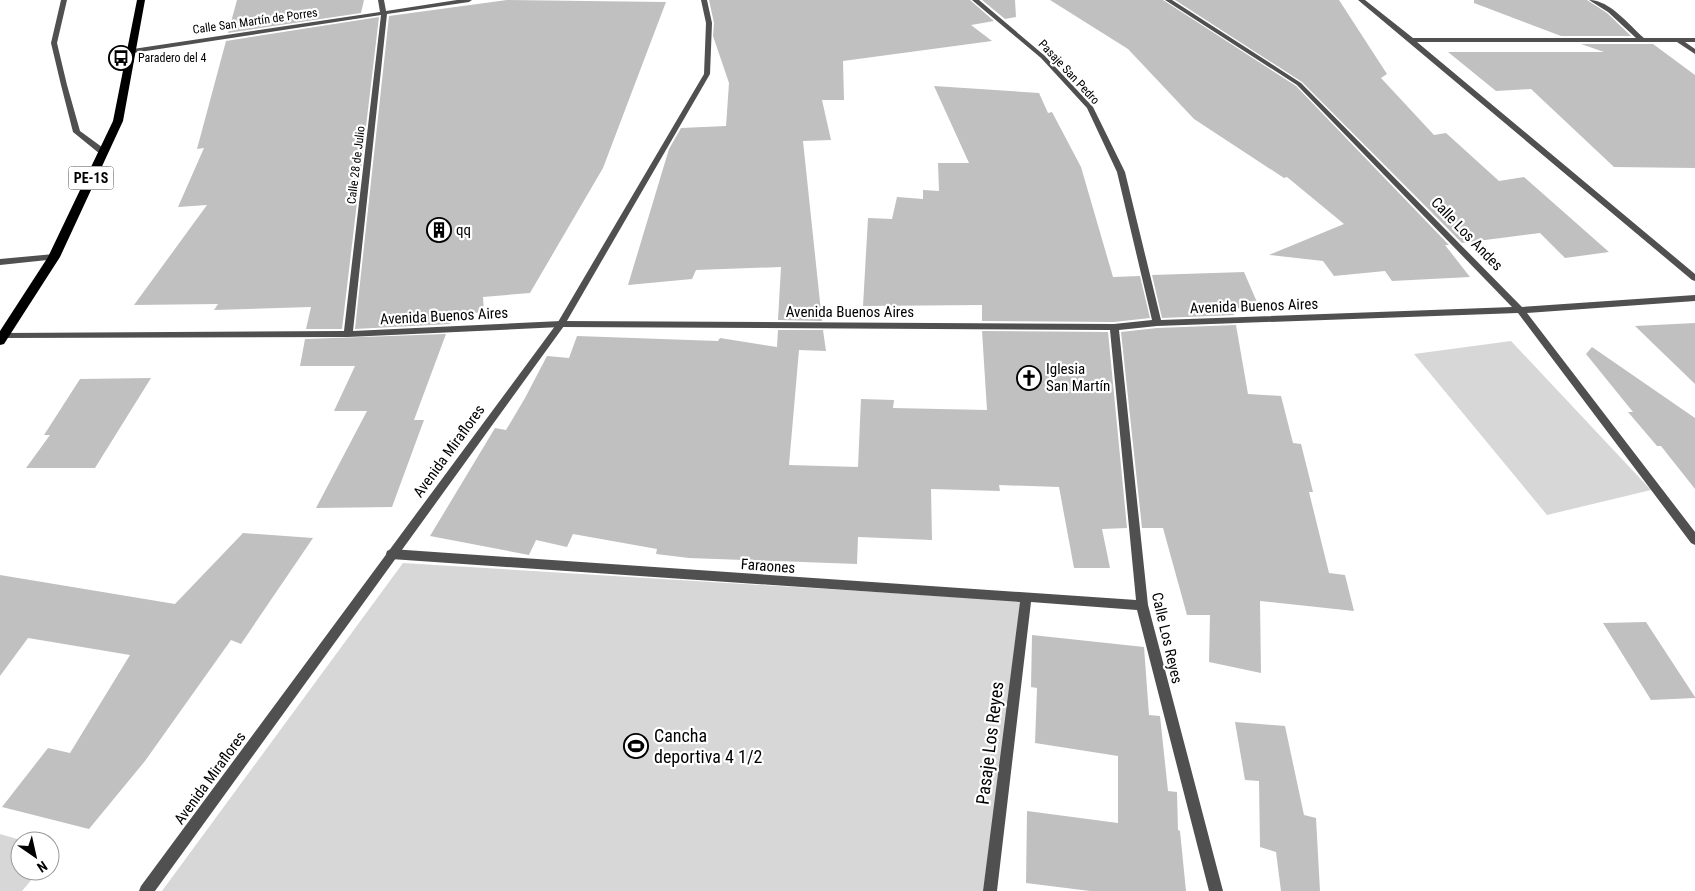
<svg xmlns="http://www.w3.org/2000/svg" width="1695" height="891" font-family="'Roboto Condensed',sans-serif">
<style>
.green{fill:#d7d7d7}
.building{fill:#c0c0c0}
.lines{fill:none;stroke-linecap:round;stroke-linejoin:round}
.minor{fill:#505050;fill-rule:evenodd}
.tertiary{fill:#505050;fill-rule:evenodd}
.trunk{fill:#000;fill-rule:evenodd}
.labels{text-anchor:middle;stroke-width:4.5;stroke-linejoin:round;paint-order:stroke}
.far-street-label{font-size:12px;fill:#000;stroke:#fff}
.far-poi-label{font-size:12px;fill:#000;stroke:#fff;text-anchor:start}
.shield{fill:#fff;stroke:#4c4c4c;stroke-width:1}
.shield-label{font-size:14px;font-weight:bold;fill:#000}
.poi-label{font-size:15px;fill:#000;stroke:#fff;text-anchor:start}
.street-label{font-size:15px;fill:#000;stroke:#fff}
.near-poi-label{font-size:18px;fill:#000;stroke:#fff;text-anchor:start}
.near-street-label{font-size:18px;fill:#000;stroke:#fff}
</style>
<rect width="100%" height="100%" fill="#fff"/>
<path class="green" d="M1511,341L1651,490L1547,515L1414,354Z
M403,563L1023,601L983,891H162Z
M0,834L24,841H20V871H39L22,891H0Z"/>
<path class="building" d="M237,0H364L361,13L228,33Z
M507,0L666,2L603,168L530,293L483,297L484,313L455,312L450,324L355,329L389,16Z
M709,0H970L994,21L971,25L992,41L843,61L844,100H822L831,140L803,141L822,321L778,320L781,267L696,270L692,279L628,285L669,149L681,128L726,126L729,83L713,36L714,23Z
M982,0H1015L1016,17L1005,19Z
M1050,0H1163L1296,86L1449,245H1445L1470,277L1392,281L1385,271L1334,276L1323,261L1269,255L1344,224L1287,177L1284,178L1194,119L1128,49Z
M1175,0H1339L1387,74L1381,78L1434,135L1446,133L1499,181L1524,177L1609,252L1565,258L1540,233L1462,243L1302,82Z
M1474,0H1587L1607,13L1631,36H1561L1474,3Z
M379,17L342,329H306L311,307L214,310L218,304L134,305L207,205L178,207L204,148L197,149L226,41Z
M1581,44H1653L1695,75V168L1614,167L1531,89L1496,91L1448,52H1604Z
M934,86L1039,93L1048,113L1052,112L1081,167L1113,277L1140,276L1150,318L1114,322L982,321V305L863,306L868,218L892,219L897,197L923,199V190L939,191L938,163H969Z
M1244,272L1260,309L1233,308L1234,315L1162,318L1152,275Z
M1695,323V384L1635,326Z
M1236,325L1248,394L1281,396L1293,443L1301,444L1313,492H1309L1329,573L1345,575L1354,611L1260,601L1261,673L1209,662L1210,615H1187L1163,528H1142L1121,332L1157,328Z
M778,330H823L826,351L799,350L789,465L858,467L861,399L894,400L893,408L987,410L982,331L1108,332L1127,528L1102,529L1110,568H1074L1059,487L999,485L1000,491L931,489L932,540L858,537L857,564L689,558L656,554L657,549L573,534L567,547L536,540L529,555L430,536L495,428L506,430L525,398L547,356L569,358L577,336L718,341L720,338L777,347Z
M446,334L414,420H424L392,507L316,508L367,411H334L355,366H300L305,339Z
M1592,347L1695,418V489L1661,446H1657L1628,412H1633L1586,354Z
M151,378L95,468H26L50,435H44L80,379Z
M243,533L313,538L241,644L231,640L145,761L89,829L2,807L48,748L70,753L130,655L28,638L0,676V575L175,604Z
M1646,622L1695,697V698L1651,700L1603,623Z
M1032,635L1144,647L1149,715L1160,716L1168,791L1177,792L1178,830L1180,831L1186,891H1090L1026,883L1027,811L1118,823V756L1035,743L1037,688L1031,687Z
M1235,722L1285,726L1304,815L1316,818L1320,891H1281L1276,852L1260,847L1259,781L1245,780Z"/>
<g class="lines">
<path class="minor" d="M61,0H67L57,43L67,85L80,131L106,150V154H100L73,132L61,85L51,43Z
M378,0H384L386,11L457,0H472L469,2L387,14L353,331L561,321L1114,324L1152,320L1117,172L1087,108L1041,58L972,0H979L1045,56L1093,107L1125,172L1161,320L1512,307L1297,85L1165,0H1172L1301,83L1522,307L1695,295V301L1527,313L1695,532V545L1691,543L1518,313L1157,326L1119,330L1148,605L1223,891H1209L1137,610L1031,602L997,891H983L1020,602L391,559L387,557L386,554L387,551L391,549L1136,600L1110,330L561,327L348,337L1,338L0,335L4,333L344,331L381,15L133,53L130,51L133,49L380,12Z
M1358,0H1365L1413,38H1636L1608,12L1589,0C1610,0 1629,25 1644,38H1695V42H1685L1695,49V54L1677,42H1417L1695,274V281L1692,280Z
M54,254L57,255V259L0,265V259Z"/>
<path class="tertiary" d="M701,0H707L712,23L710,74L564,326L155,891H139L141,886L558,322L704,74L706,23Z"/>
<path class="trunk" d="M137,0H145L123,121L60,257L4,344L0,345V331L48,257L113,121Z"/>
</g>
<defs>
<symbol id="bus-ring" viewBox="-11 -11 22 22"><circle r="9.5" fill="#fff" stroke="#000" stroke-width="1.5"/><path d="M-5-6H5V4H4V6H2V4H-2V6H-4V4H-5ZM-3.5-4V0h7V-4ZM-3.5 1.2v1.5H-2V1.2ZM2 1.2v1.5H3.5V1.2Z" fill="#000"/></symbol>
<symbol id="building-ring" viewBox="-11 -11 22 22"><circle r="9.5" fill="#fff" stroke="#000" stroke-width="1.5"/><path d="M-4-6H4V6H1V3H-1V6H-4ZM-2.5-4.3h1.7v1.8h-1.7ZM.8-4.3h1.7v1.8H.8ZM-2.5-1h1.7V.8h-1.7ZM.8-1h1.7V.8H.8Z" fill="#000"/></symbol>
<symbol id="church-ring" viewBox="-11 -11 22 22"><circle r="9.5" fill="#fff" stroke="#000" stroke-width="1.5"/><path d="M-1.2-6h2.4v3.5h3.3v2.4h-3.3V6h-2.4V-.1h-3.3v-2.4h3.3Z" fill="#000"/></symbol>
<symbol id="stadium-ring" viewBox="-11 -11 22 22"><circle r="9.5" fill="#fff" stroke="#000" stroke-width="1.5"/><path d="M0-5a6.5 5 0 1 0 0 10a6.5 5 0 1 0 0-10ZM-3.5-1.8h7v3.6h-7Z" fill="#000"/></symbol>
</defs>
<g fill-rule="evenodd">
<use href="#bus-ring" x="107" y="44" width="28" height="28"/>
<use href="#building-ring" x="425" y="216" width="28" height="28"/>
<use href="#church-ring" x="1015" y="364" width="28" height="28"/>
<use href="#stadium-ring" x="622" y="732" width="28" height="28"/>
</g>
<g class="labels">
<g class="far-street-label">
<text transform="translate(255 21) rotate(-8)" y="4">Calle San Martín de Porres</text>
<text transform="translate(1069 72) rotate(47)" y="4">Pasaje San Pedro</text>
<text transform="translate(356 165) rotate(-83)" y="4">Calle 28 de Julio</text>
</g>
<g class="far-poi-label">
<text x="138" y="62">Paradero del 4</text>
</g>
<rect class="shield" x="68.5" y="166.5" width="45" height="23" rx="4"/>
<g class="shield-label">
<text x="91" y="183">PE-1S</text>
</g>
<g class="poi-label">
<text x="456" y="235">qq</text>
<text x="1046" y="374">Iglesia<tspan x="1046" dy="17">San Martín</tspan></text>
</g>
<g class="street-label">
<text transform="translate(1467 234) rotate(46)" y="5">Calle Los Andes</text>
<text transform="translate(1254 306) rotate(-2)" y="5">Avenida Buenos Aires</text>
<text x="850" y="317">Avenida Buenos Aires</text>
<text transform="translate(444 316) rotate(-3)" y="5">Avenida Buenos Aires</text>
<text transform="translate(449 451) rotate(-54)" y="5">Avenida Miraflores</text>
<text transform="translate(768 566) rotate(4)" y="5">Faraones</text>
<text transform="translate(1167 638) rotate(77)" y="5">Calle Los Reyes</text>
<text transform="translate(210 778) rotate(-54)" y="5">Avenida Miraflores</text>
</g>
<g class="near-poi-label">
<text x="654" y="742">Cancha<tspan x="654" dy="21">deportiva 4 1/2</tspan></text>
</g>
<g class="near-street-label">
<text transform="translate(990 743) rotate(-83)" y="6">Pasaje Los Reyes</text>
</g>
</g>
<g transform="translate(35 856) rotate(146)"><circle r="24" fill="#ffffff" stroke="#999999"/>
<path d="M0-4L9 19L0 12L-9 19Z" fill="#000000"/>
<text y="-8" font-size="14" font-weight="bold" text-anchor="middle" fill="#000000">N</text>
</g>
</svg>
